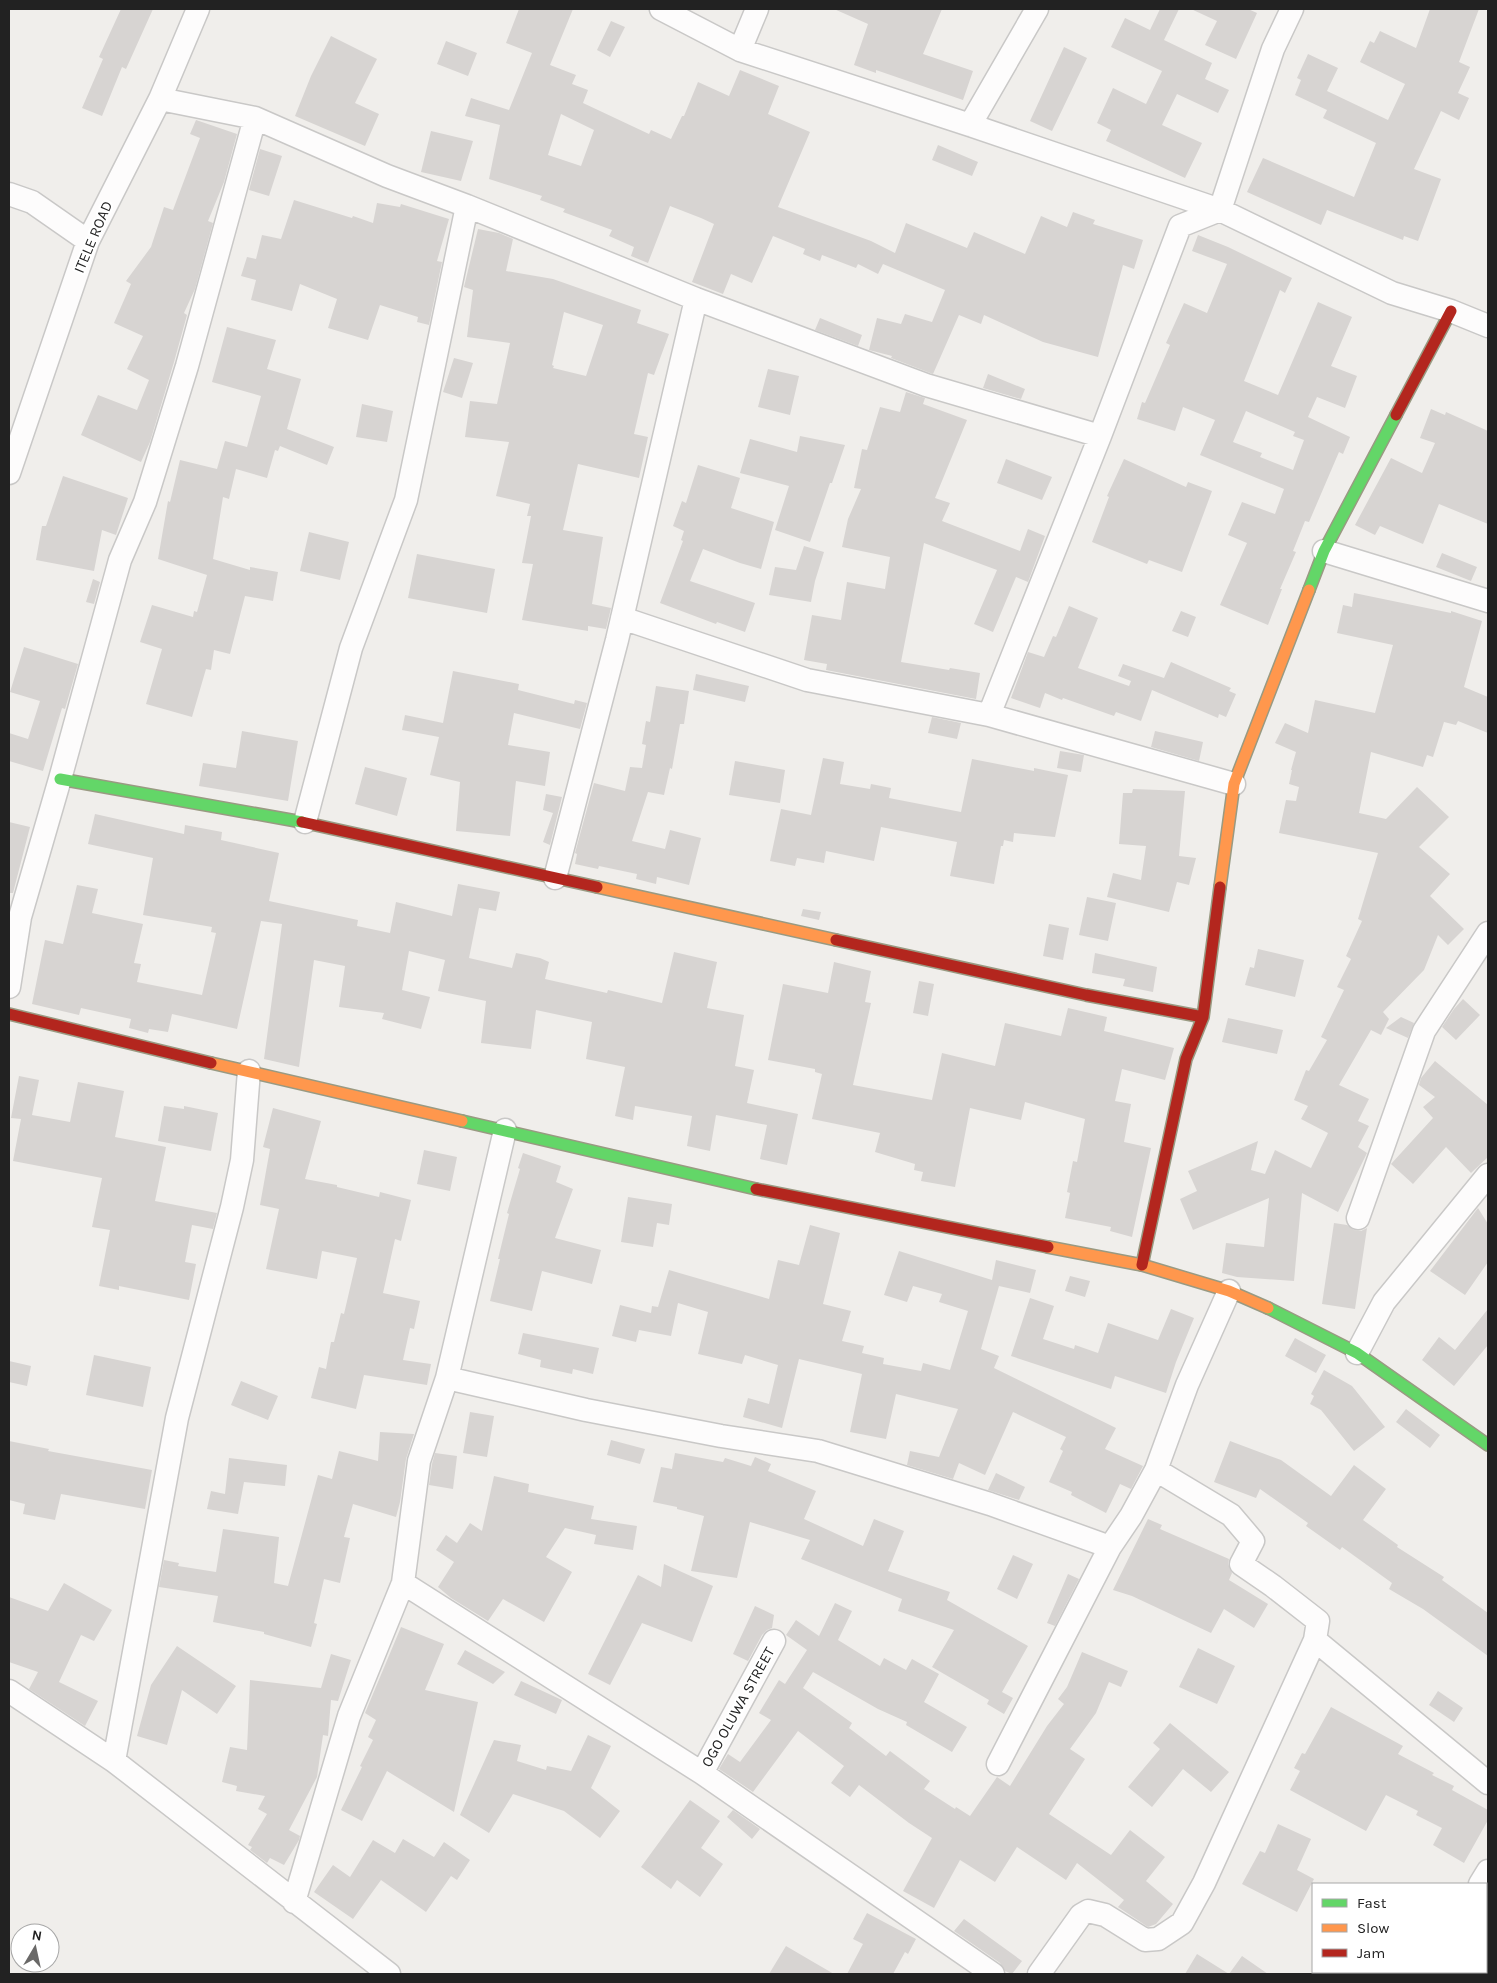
<svg xmlns="http://www.w3.org/2000/svg" width="1497" height="1983" font-family="Karla,sans-serif">
<style>
.building{fill:#d7d4d2;fill-rule:evenodd}
.lines{fill:none;stroke-linecap:round;stroke-linejoin:round}
.street-casing{stroke:#c9c8c7;stroke-width:25}
.fast-casing{stroke:#999a82;stroke-width:14}
.slow-casing{stroke:#999a82;stroke-width:14}
.jam-casing{stroke:#999a82;stroke-width:14}
.street{stroke:#fdfcfc;stroke-width:22}
.fast{stroke:#63d668;stroke-width:11}
.slow{stroke:#ff974d;stroke-width:11}
.jam{stroke:#b3261e;stroke-width:11}
.labels{text-anchor:middle;stroke-width:4.5;stroke-linejoin:round;paint-order:stroke}
.street-label{font-size:15px;fill:#222;stroke:#fff}
</style>
<rect width="100%" height="100%" fill="#f0eeeb"/>
<path class="building" d="M121,9H153L126,69L122,67L102,116L82,108L103,59L99,57Z
M519,9H573L550,65L576,75L572,84L588,90L583,103L649,134L651,130L671,139L682,116H684L698,82L729,96L740,70L779,86L768,114L810,132L778,207L871,241L895,253L906,223L967,248L974,232L1025,254L1041,216L1067,227L1073,212L1095,220L1093,224L1143,240L1134,269L1123,265L1098,357L1043,342L984,315L981,324L959,315L933,374L891,358L892,356L869,350L877,318L901,324L905,314L932,322L945,290L883,264L878,274L858,264L856,268L822,255L820,261L803,254L805,249L773,236L752,283L731,274L723,294L692,282L714,224L701,218L670,206L648,263L631,256L634,247L609,236L612,230L563,212L565,209L540,200L542,196L489,179L500,125L465,116L471,98L509,110L532,53L506,43ZM561,114L594,130L581,166L548,155Z
M834,9H942L923,54L973,71L963,100L876,70V73L854,65L868,24Z
M1160,9H1179L1164,40L1212,63L1205,79L1229,90L1218,113L1177,94L1162,125L1202,143L1185,178L1106,141L1111,130L1097,123L1113,88L1146,104L1162,71L1111,47L1125,18L1150,30Z
M1191,9H1248L1257,13L1236,59L1205,45L1217,21Z
M1430,9H1479L1459,62L1470,67L1458,93L1469,98L1459,120L1441,111L1414,169L1441,179L1418,241L1404,236L1403,240L1327,210L1321,225L1247,192L1263,158L1354,197L1376,143L1323,118L1327,110L1295,95L1301,80L1297,78L1308,54L1338,68L1327,91L1388,120L1405,84L1360,62L1370,41L1374,43L1380,31L1416,48Z
M611,21L625,27L610,57L597,50Z
M331,36L377,59L355,103L379,114L365,146L295,116L311,76Z
M446,41L477,53L468,76L437,64Z
M1064,47L1087,58L1052,131L1030,121Z
M196,120L237,134L224,182L208,221L213,223L195,289L184,313L187,315L174,362L150,442L141,462L81,435L98,395L137,410L149,380L127,369L143,336L114,323L131,284L126,281L151,247L164,207L173,210L200,138L190,134Z
M431,131L473,141L461,181L421,172Z
M938,145L978,162L972,176L932,160Z
M260,149L282,156L269,196L249,190Z
M294,200L352,218L353,216L373,223L377,203L400,207L401,204L449,219L437,261L442,262L429,325L417,322L418,317L380,305L368,340L328,328L337,299L300,284L292,311L251,300L256,280L241,276L247,257L256,259L262,235L281,239Z
M478,229L499,233L513,239L506,271L553,279L641,310L637,323L669,334L654,375L648,373L634,434L648,437L639,478L578,464L563,530L603,537L592,604L611,608L606,629L588,626V631L522,620L533,564L522,563L531,516H527L530,504L496,496L509,442L465,437L470,401L497,404L510,343L467,337L473,290L464,287ZM564,312L603,325L586,376L553,368L554,366L552,365Z
M1198,235L1228,247L1292,278L1285,293L1280,290L1244,381L1278,395L1318,302L1352,317L1331,366L1357,376L1345,408L1317,397L1308,417L1350,437L1343,454L1339,452L1309,522L1305,521L1293,551L1296,552L1280,589H1282L1268,625L1220,605L1247,543L1228,535L1242,502L1275,514L1284,489L1200,455L1215,420L1183,407L1175,431L1137,419L1142,402L1145,403L1170,345L1166,343L1184,303L1207,313L1227,264L1192,251ZM1246,411L1295,432L1293,436L1304,440L1293,470L1260,457L1262,453L1233,442Z
M820,318L862,335L858,346L815,330Z
M227,327L276,340L267,369L301,379L287,429L334,447L327,465L280,446L278,451L275,450L267,478L236,469L229,499L223,497L213,559L250,570V567L278,572L273,601L245,596L230,654L214,650L211,670L206,669L192,717L146,704L162,649L140,642L152,605L193,617L194,611L197,612L207,575L158,559L168,501L170,502L180,460L217,469L225,441L247,447L261,396L212,382Z
M454,358L473,363L462,398L443,392Z
M768,369L799,376L790,415L758,407Z
M988,374L1025,389L1021,399L983,388Z
M906,392L925,398L923,404L967,420L935,498L950,503L942,521L1020,551L1028,529L1045,536L1028,582L1016,577L993,632L974,624L997,570L924,543L901,662L949,670L950,668L980,673L976,699L826,670L827,664L804,660L812,615L841,620L847,582L885,589L890,557L842,547L848,519L861,489L854,488L862,449L867,450L880,407L900,412Z
M362,404L393,411L387,442L356,437Z
M1431,409L1445,415L1446,412L1488,431V524L1439,504L1423,544L1380,526L1375,535L1355,525L1391,458L1422,473L1435,443L1420,438Z
M800,436L845,445L832,483H830L810,542L775,530L789,486L740,473L750,439L797,452Z
M1006,459L1052,477L1042,500L997,483Z
M1124,459L1186,487L1188,482L1212,491L1182,572L1149,560L1147,564L1092,542L1109,497L1107,496Z
M698,465L740,478L731,508L774,522L761,569L740,563L703,549L690,581L755,603L745,632L717,622L716,624L660,603L683,541L681,540L684,531L673,526L682,501L686,503Z
M63,476L128,498L116,535L102,530L94,571L36,560L42,526H46Z
M309,532L349,542L340,580L300,571Z
M804,546L824,552L815,581L811,602L769,595L775,567L796,570Z
M1442,553L1477,567L1471,581L1436,567Z
M417,554L495,569L487,613L408,598Z
M93,579L100,582L94,604L86,602Z
M1354,593L1451,613V611L1482,621L1464,687L1488,697V733L1458,721L1456,725L1444,722L1433,757L1427,755L1423,767L1371,752L1359,813L1386,819L1417,787L1449,817L1419,847L1450,874L1430,896L1464,929L1448,945L1438,935L1424,970L1383,1012L1389,1019L1381,1035L1371,1030L1339,1085L1369,1099L1358,1121L1369,1126L1358,1147L1367,1153L1338,1212L1302,1193L1294,1281L1237,1277L1222,1273L1226,1243L1264,1247L1269,1198L1193,1230L1180,1199L1197,1191L1188,1171L1258,1141L1251,1170L1265,1174L1275,1150L1311,1168L1328,1133L1301,1119L1308,1106L1294,1100L1306,1070L1309,1071L1327,1040L1321,1037L1344,990L1337,987L1351,959L1346,956L1362,921L1358,919L1378,853L1279,833L1286,800L1296,801L1299,787L1289,784L1292,770H1291L1296,752L1275,743L1285,723L1308,733L1315,700L1375,713L1393,645L1337,633L1343,605L1352,607Z
M1069,606L1098,618L1078,668L1129,686L1131,681L1118,676L1123,664L1164,678L1171,662L1231,688L1229,691L1236,694L1226,717L1219,714L1218,718L1152,690L1141,721L1116,712L1114,716L1063,698L1062,700L1045,693L1040,708L1011,698L1028,652L1044,657L1053,636L1056,637Z
M1181,611L1196,617L1188,637L1172,631Z
M24,647L78,664L65,709L62,708L43,771L9,761V733L28,739L40,701L10,692Z
M453,671L519,684L518,690L574,704L575,700L587,703L580,729L514,713L508,745L550,752L545,786L516,781L510,836L456,831L460,782L430,775L439,737L402,730L405,715L443,723Z
M696,674L749,686L745,702L693,690Z
M656,686L689,691L684,724H680L672,769L670,768L664,795L648,792L632,841L665,849L670,830L701,838L689,885L657,877L656,884L636,879L637,874L599,866L598,869L575,864L577,854L575,853L594,783L625,791L630,767L642,768L646,745L642,744L646,721L650,722Z
M932,717L961,723L957,739L928,733Z
M242,731L298,741L288,801L199,786L203,763L236,768Z
M1155,731L1203,742L1199,761L1151,747Z
M1060,751L1084,755L1081,772L1057,768Z
M823,758L844,762L840,784L870,789L871,784L891,788L889,798L961,812L972,759L1034,771V768L1068,775L1055,837L1014,833L1013,842L1004,840L1003,846H1001L994,884L950,876L957,842L881,827L874,861L826,851L824,863L797,858L795,866L770,861L781,809L811,815Z
M735,761L785,770L780,803L729,795Z
M365,767L407,778L397,816L355,804Z
M1133,789L1185,791L1179,856L1196,858L1189,885L1177,882L1169,912L1107,897L1113,873L1141,880L1146,846L1119,844L1123,793H1132Z
M546,794L562,797L550,845L543,842L553,813L543,810Z
M95,814L184,834L185,825L222,832L221,840L279,853L269,901L358,920L357,926L390,933L396,902L452,916L458,884L500,892L496,911L479,908L469,958L512,968L516,953L540,958L549,962L545,979L607,993L608,990L662,1003L674,952L717,962L707,1008L744,1015L735,1066L754,1070L747,1103L798,1114L787,1165L760,1159L767,1125L716,1115L710,1151L687,1146L692,1116L635,1106L633,1120L615,1116L625,1067L586,1059L592,1022L536,1010L531,1049L481,1043L486,1001L438,991L445,960L409,951L402,990L430,997L421,1029L382,1019L384,1013L339,1007L345,966L314,960L299,1067L264,1059L282,924L261,921L237,1029L172,1014L168,1032L149,1029L148,1033L129,1028L131,1019L81,1008L79,1015L32,1004L45,940L63,944L77,885L98,889L92,913L143,924L134,963L141,964L137,982L202,995L216,933L211,932L212,927L143,915L153,858L88,844Z
M9,822L30,827L13,893H9Z
M1087,897L1116,903L1108,941L1079,935Z
M803,909L821,912L819,920L801,916Z
M1049,924L1069,928L1063,960L1043,956Z
M1258,949L1304,960L1295,997L1245,985L1250,967L1254,968Z
M1095,953L1157,967L1153,992L1123,986L1125,979L1092,973Z
M834,962L871,971L865,1002L871,1003L853,1085L932,1100L942,1053L995,1066L1005,1023L1061,1036L1068,1008L1107,1017L1104,1031L1174,1048L1165,1080L1122,1069L1115,1101L1131,1104L1124,1142L1151,1148L1132,1237L1110,1231L1111,1227L1065,1218L1070,1193L1067,1192L1073,1161L1077,1162L1085,1119L1025,1102L1021,1120L970,1108L955,1187L921,1181L923,1172L914,1170L915,1164L875,1152L880,1133L812,1119L822,1074L815,1072V1069L768,1060L783,984L828,993Z
M919,981L934,984L928,1016L913,1013Z
M1463,999L1480,1015L1456,1040L1442,1027L1454,1009Z
M1401,1017L1414,1023L1408,1038L1386,1028Z
M1228,1018L1283,1030L1277,1054L1222,1042Z
M1435,1061L1488,1105V1157L1471,1173L1446,1147L1413,1184L1391,1164L1433,1118L1423,1107L1435,1097L1419,1085L1421,1078Z
M19,1076L39,1080L32,1115L70,1122L78,1082L124,1091L115,1137L166,1147L155,1201L217,1213L213,1229L192,1225L185,1262L196,1264L189,1300L119,1286V1290L99,1286L110,1230L92,1227L102,1178L13,1161L21,1119L11,1118Z
M164,1106L184,1109V1106L218,1113L211,1151L158,1141Z
M273,1108L321,1121L305,1179L337,1185V1187L379,1197L380,1192L411,1200L401,1241L395,1239L383,1293L420,1301L414,1329L410,1328L403,1360L431,1364L427,1385L364,1375L356,1409L311,1398L319,1367L326,1369L331,1342H334L341,1313L344,1314L357,1258L322,1251L317,1279L266,1269L279,1209L260,1205L270,1149L263,1147Z
M424,1150L457,1157L450,1191L417,1184Z
M523,1153L561,1166L556,1182L573,1189L555,1238L601,1250L592,1284L542,1271L532,1311L490,1301L500,1259H498L509,1214L507,1213L520,1169L518,1168Z
M628,1197L672,1204L669,1225L657,1223L653,1247L621,1242Z
M1478,1208L1488,1224V1262L1465,1295L1430,1271Z
M1334,1223L1347,1225L1354,1230L1361,1231L1367,1228L1355,1309L1322,1304Z
M810,1225L840,1233L823,1304L851,1311L842,1341L864,1346L862,1353L884,1358L883,1364L921,1371L923,1363L950,1370L968,1311L939,1302L942,1294L913,1286L907,1302L884,1295L899,1251L992,1280L996,1260L1036,1270L1030,1293L999,1286L981,1349L999,1356L994,1368L1116,1428L1105,1449L1143,1466L1131,1489L1120,1484L1106,1513L1071,1495L1072,1492L1049,1482L1063,1451L1060,1449L1066,1437L1013,1412L985,1475L959,1463L953,1479L907,1465L910,1451L939,1457L958,1409L896,1394L886,1439L850,1432L862,1374L799,1359L782,1428L743,1417L748,1398L769,1404L778,1365L745,1355L742,1364L698,1354L708,1312L678,1303L671,1336L639,1330L636,1342L612,1336L620,1305L651,1313L652,1306L658,1307L669,1270L769,1299L778,1260L799,1265Z
M1070,1276L1090,1281L1085,1297L1065,1291Z
M1030,1298L1054,1306L1043,1339L1074,1349L1075,1345L1098,1353L1108,1323L1158,1340L1171,1309L1194,1318L1176,1362L1166,1393L1115,1376L1111,1389L1011,1356Z
M1488,1309V1345L1454,1386L1422,1360L1439,1337L1455,1350Z
M523,1333L599,1348L593,1374L573,1369L572,1374L540,1367L541,1360L518,1354Z
M1295,1338L1326,1355L1316,1373L1285,1356Z
M94,1355L151,1367L143,1407L86,1395Z
M9,1361L31,1366L27,1386L9,1382Z
M1324,1370L1352,1386L1385,1427L1354,1451L1321,1410L1310,1404L1314,1396L1311,1394Z
M241,1381L278,1396L268,1420L231,1405Z
M1406,1409L1440,1435L1430,1448L1396,1422Z
M470,1412L494,1416L487,1457L463,1453Z
M380,1432L414,1434L406,1459L400,1502L396,1517L353,1504L344,1537L350,1538L340,1583L324,1579L314,1623L317,1624L311,1647L264,1634V1632L213,1622L218,1596L159,1587L164,1560L179,1563L178,1566L216,1572L223,1529L279,1537L274,1583L288,1586L318,1475L332,1479L339,1451L378,1461Z
M611,1440L645,1449L640,1464L607,1455Z
M9,1441L49,1449L48,1451L152,1470L145,1509L61,1494L55,1520L23,1514L25,1504L9,1500Z
M1230,1441L1281,1460L1331,1496L1354,1465L1386,1489L1363,1520L1398,1545L1397,1547L1444,1577L1442,1580L1488,1613V1656L1423,1609L1389,1589L1392,1583L1342,1547L1340,1550L1306,1526L1308,1523L1260,1489L1256,1498L1214,1482Z
M435,1453L457,1456L453,1489L429,1485L432,1464Z
M675,1453L723,1462L725,1458L751,1466L755,1457L771,1464L768,1471L816,1491L804,1519L863,1546L874,1519L904,1531L888,1571L950,1592L947,1600L1028,1646L1002,1692L1013,1698L1004,1714L987,1704L989,1700L932,1667L954,1630L898,1611L902,1599L801,1559L810,1540L750,1522L737,1578L691,1571L704,1516L677,1509V1507L653,1502L661,1467L672,1469Z
M229,1458L287,1465L285,1486L244,1482L238,1514L207,1509L211,1491L225,1494Z
M996,1473L1025,1487L1019,1500L988,1490Z
M494,1476L529,1484L528,1492L594,1506L591,1519L637,1526L633,1550L594,1544L596,1535L565,1528L546,1557L572,1572L544,1622L503,1599L488,1621L451,1598L438,1587L454,1562L436,1550L446,1535L457,1543L470,1523L482,1531Z
M1148,1519L1162,1525L1160,1529L1229,1559L1228,1564L1232,1573L1229,1580L1268,1604L1254,1628L1224,1609L1211,1633L1132,1596L1113,1590Z
M1013,1555L1033,1564L1017,1599L997,1589Z
M664,1564L713,1586L692,1642L642,1623L610,1685L588,1674L638,1575L661,1587Z
M1068,1574L1079,1579L1055,1626L1047,1623Z
M64,1583L112,1610L94,1641L81,1635L59,1682L98,1701L85,1726L29,1689L38,1672L9,1662V1597L48,1611Z
M835,1603L852,1611L838,1640L880,1666L884,1658L906,1670L912,1659L939,1674L924,1702L967,1727L952,1752L906,1725L907,1722L878,1709L813,1672L803,1688L852,1723L849,1728L886,1756L890,1751L930,1781L924,1789L955,1809L956,1807L970,1816L997,1777L1010,1786L1047,1726L1064,1704L1058,1699L1067,1687L1082,1652L1128,1671L1121,1687L1109,1682L1096,1713L1070,1749L1085,1759L1049,1814L1111,1855L1130,1830L1165,1857L1146,1881L1173,1904L1156,1924L1148,1927L1118,1907L1124,1900L1077,1863L1066,1880L1017,1847L995,1882L960,1860L934,1908L903,1891L932,1838L909,1823L859,1785L850,1797L831,1783L844,1766L798,1731L753,1792L719,1769L728,1754L740,1762L771,1720L759,1713L779,1680L785,1684L807,1650L786,1635L796,1620L819,1636Z
M755,1606L774,1615L772,1628L767,1630L762,1635L748,1661L733,1654Z
M401,1627L444,1644L425,1690L478,1702L454,1812L387,1771L362,1821L341,1810L362,1767L360,1766L373,1740L368,1737L376,1720L365,1713Z
M177,1646L236,1686L217,1714L182,1690L167,1745L137,1736L151,1685Z
M1198,1648L1235,1666L1217,1704L1179,1687Z
M465,1650L505,1672L493,1684L457,1664Z
M331,1654L351,1660L338,1701L331,1700L328,1736L323,1735L317,1777L289,1830L300,1836L299,1840L284,1865L270,1858L267,1863L250,1850L252,1847L248,1845L267,1814L258,1809L265,1796L236,1791L237,1786L222,1782L230,1747L247,1750L250,1680L321,1688Z
M521,1681L562,1700L556,1714L514,1695Z
M1438,1691L1463,1708L1454,1722L1429,1705Z
M1331,1707L1403,1746L1398,1754L1434,1773L1432,1775L1454,1786L1452,1790L1488,1810V1820L1464,1863L1433,1845L1442,1828L1416,1815L1418,1811L1386,1795L1366,1831L1290,1790L1300,1771L1294,1768L1302,1753L1305,1754Z
M1170,1723L1229,1772L1211,1792L1183,1769L1152,1807L1128,1787L1160,1749L1153,1743Z
M588,1735L611,1746L591,1788L620,1811L600,1838L564,1811L513,1794L489,1833L460,1815L494,1740L521,1745L517,1761L546,1770L547,1766L571,1771Z
M690,1800L720,1821L701,1848L723,1864L700,1897L677,1880L671,1889L641,1867Z
M733,1810L760,1829L752,1839L727,1817Z
M1278,1824L1311,1839L1297,1870L1314,1879L1297,1912L1242,1884L1260,1851L1265,1853Z
M403,1839L434,1857L444,1842L470,1860L457,1880L451,1876L426,1912L381,1880L353,1919L314,1892L333,1865L350,1877L373,1840L395,1853Z
M867,1913L916,1939L908,1954L905,1952L893,1974H847L863,1944L853,1939Z
M964,1919L1022,1961L1012,1974L1005,1971L1000,1963L954,1931Z
M786,1946L815,1963L834,1974H769Z
M1197,1954L1229,1974L1242,1956L1268,1974H1185Z"/>
<g class="lines">
<defs>
<path id="street" d="M661,9L740,50L970,125L1220,210L1392,293L1451,311L1488,326
M740,50L757,9
M160,99L255,118L387,176L467,206L696,299L926,385L1100,436
M970,125L1037,9
M9,194L32,202L88,241
M9,473L88,241L160,99L198,9
M1324,551L1488,601
M622,618L807,680L989,715L1234,784
M989,715L1100,436L1180,226L1220,210L1273,49L1292,9
M305,822L351,648L406,500L467,206
M555,878L617,640L696,299
M9,987L20,917L60,779L120,560L145,502L187,366L255,118
M1358,1218L1424,1031L1488,933
M1357,1353L1384,1302L1488,1175
M447,1378L586,1410L721,1436L818,1451L990,1504L1110,1547
M403,1583L702,1773L993,1974
M1315,1640L1488,1783
M9,1691L114,1761L389,1974
M114,1761L177,1418L232,1207L242,1160L249,1071
M998,1764L1110,1547L1131,1516L1156,1470L1187,1385L1229,1291
M702,1773L774,1641
M1480,1884L1488,1871
M294,1902L349,1716L403,1583L419,1461L447,1378L505,1130
M1039,1974L1081,1915L1088,1911L1105,1915L1145,1940L1158,1939L1182,1923L1204,1883L1315,1640L1318,1621L1273,1586L1241,1564L1253,1541L1231,1515L1156,1470
M1427,1974L1429,1972"/>
<path id="fast" d="M1309,590L1324,551L1396,415
M60,779L302,822
M462,1121L756,1189
M1268,1308L1357,1353L1488,1445"/>
<path id="slow" d="M597,887L836,940
M1220,887L1234,784L1309,590
M211,1063L462,1121
M1048,1247L1142,1265L1229,1291L1268,1308"/>
<path id="jam" d="M1396,415L1451,311
M302,822L597,887
M836,940L1086,995L1203,1017
M9,1014L211,1063
M756,1189L1048,1247
M1142,1265L1186,1059L1203,1017L1220,887"/>
</defs>
<use href="#street" class="street-casing"/>
<use href="#fast" class="fast-casing"/>
<use href="#slow" class="slow-casing"/>
<use href="#jam" class="jam-casing"/>
<use href="#street" class="street"/>
<use href="#fast" class="fast"/>
<use href="#slow" class="slow"/>
<use href="#jam" class="jam"/>
</g>
<g class="labels">
<g class="street-label">
<text transform="translate(93 237) rotate(-67)" y="5">ITELE ROAD</text>
<text transform="translate(738 1707) rotate(-61)" y="5">OGO OLUWA STREET</text>
</g>
</g>
<rect width="1497" height="1983" fill="none" stroke="#222222" stroke-width="20"/>
<rect x="1312" y="1883" width="175" height="90" fill="#ffffff" stroke="#a7a7a7"/>
<rect x="1322" y="1899" width="25" height="8" fill="#63d668" stroke="#a7a7a7"/>
<text x="1357" y="1908" font-size="15" fill="#222222">Fast</text>
<rect x="1322" y="1924" width="25" height="8" fill="#ff974d" stroke="#a7a7a7"/>
<text x="1357" y="1933" font-size="15" fill="#222222">Slow</text>
<rect x="1322" y="1949" width="25" height="8" fill="#b3261e" stroke="#a7a7a7"/>
<text x="1357" y="1958" font-size="15" fill="#222222">Jam</text>
<g transform="translate(35 1948) rotate(9)"><circle r="24" fill="#ffffff" stroke="#a7a7a7"/>
<path d="M0-4L9 19L0 12L-9 19Z" fill="#6a6968"/>
<text y="-8" font-size="14" font-weight="bold" text-anchor="middle" fill="#222222">N</text>
</g>
</svg>
